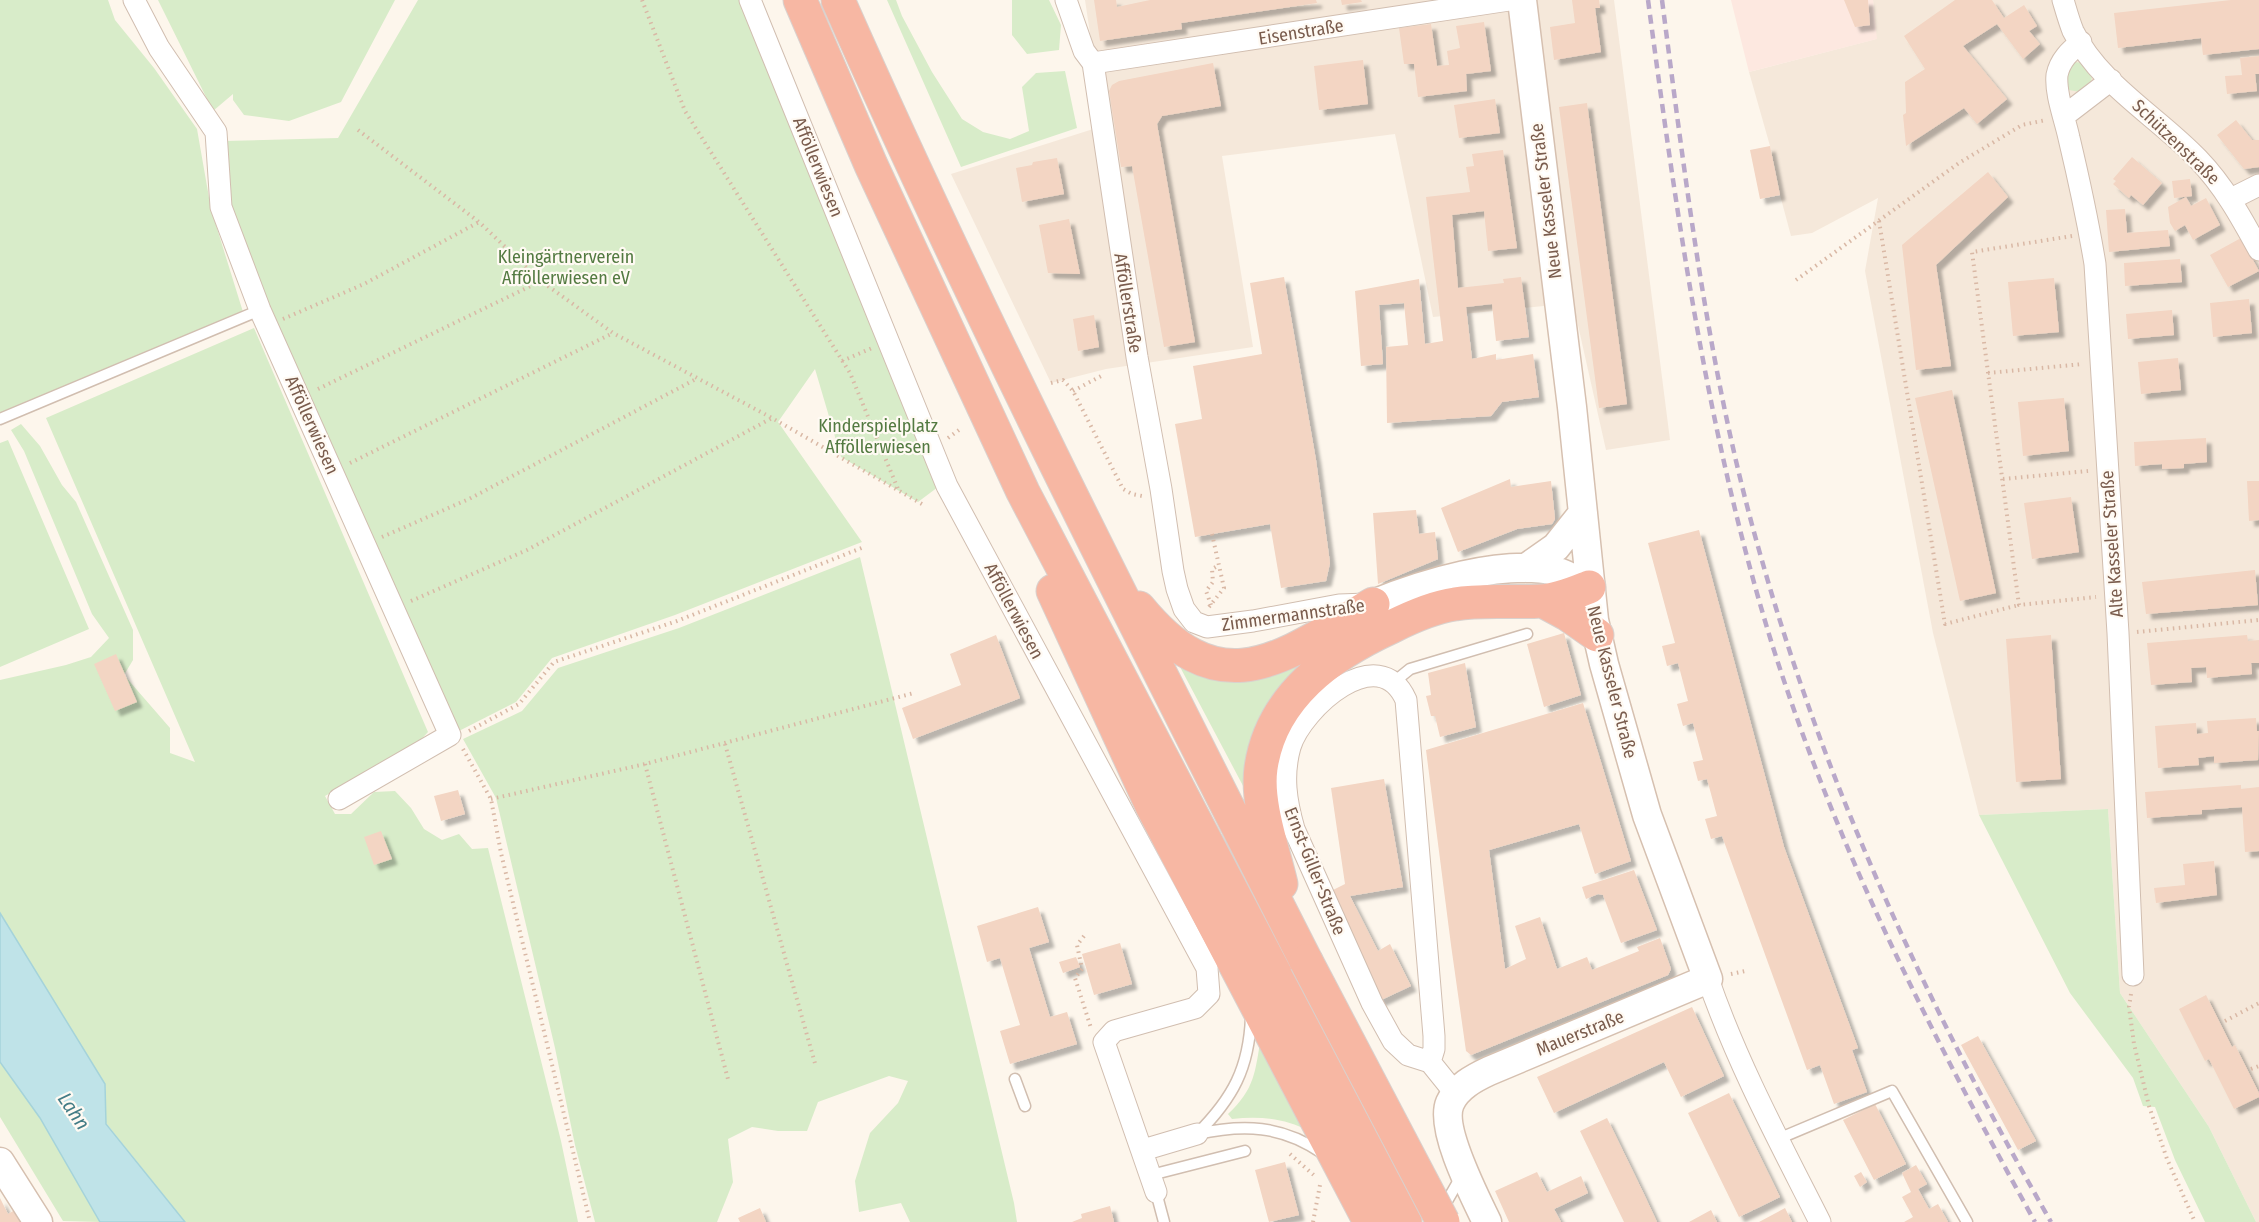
<svg xmlns="http://www.w3.org/2000/svg" width="2259" height="1222" font-family="'Fira Sans Condensed',sans-serif">
<style>
.residential{fill:#f5e8da}
.commercial{fill:#fde8e0}
.green{fill:#d8ecc9}
.water{fill:#bfe3e8;stroke:#a5d3da;stroke-width:1.5}
.building{fill:#f3d5c3;filter:url(#shadow)}
.lines{fill:none;stroke-linecap:round;stroke-linejoin:round}
.lane-casing{stroke:#d1beb0;stroke-width:13}
.street-casing{stroke:#d1beb0;stroke-width:23}
.secondary-casing{stroke:#d6c0b0;stroke-width:31}
.highway-casing{stroke:#dad1cd;stroke-width:35}
.path{stroke:#d9b8a5;stroke-width:4;stroke-dasharray:1.5 4.5;stroke-linecap:butt}
.lane{stroke:#fff;stroke-width:10}
.street{stroke:#fff;stroke-width:21}
.secondary{stroke:#fff;stroke-width:28}
.highway{stroke:#f7b7a3;stroke-width:33}
.rail{stroke:#b9a8c9;stroke-width:4.5;stroke-dasharray:9 6;stroke-linecap:butt}
.highway-bridge-casing{stroke:#dad1cd;stroke-width:35;stroke-linecap:butt}
.highway-bridge{stroke:#f7b7a3;stroke-width:33}
.labels{text-anchor:middle;stroke-width:4.5;stroke-linejoin:round;paint-order:stroke}
.street-label{font-size:18px;fill:#7a5c4d;stroke:#fffaf3}
.park-label{font-size:18px;fill:#537a41;stroke:#fffaf3}
.water-label{font-size:20px;font-style:italic;fill:#437c86;stroke:#fffaf3}
</style>
<defs>
<filter id="shadow"><feDropShadow dx="5.5" dy="5.5" stdDeviation="1.5" flood-color="#0004"/></filter>
</defs>
<rect width="100%" height="100%" fill="#fdf6ec"/>
<path class="residential" d="M1085,0H1614L1670,440L1606,450L1573,303L1433,317L1395,134L1222,156L1253,347L1106,369L1051,383L951,174L1109,124L1094,46L1091,40Z
M1873,0H2259V1222H2256L2209,1127L2120,993L2108,809L1979,815L1933,633L1865,271L1878,198L1812,233L1791,236L1780,195L1770,146L1749,72L1876,39Z"/>
<path class="commercial" d="M1731,0H1873L1877,39L1749,72Z"/>
<path class="green" d="M0,0H108L115,20L154,68L197,129L211,209L243,312L0,414Z
M158,0H395L341,102L289,121L244,115L233,100V94L213,111Z
M418,0H742L942,484L918,502L841,457L815,369L778,422L862,542L675,615L552,658L516,702L455,733L227,207L225,141L338,138Z
M887,0H896L902,16L932,72L962,119L983,132L1010,139L1029,131L1022,87L1036,73L1065,71L1077,128L961,167Z
M1012,0H1049L1061,25L1059,50L1027,54L1012,35Z
M2074,62L2084,63L2092,70C2093,82 2089,86 2080,92L2069,90L2066,86L2067,67Z
M254,328L428,732L416,745L325,796L335,814H351L374,792L395,791L411,808L424,829L442,840L459,834L472,849L488,848L561,1141L578,1222H185L106,1123L105,1084L0,913V680L66,665L91,657L109,638L92,614L24,451L11,430L21,424L40,446L62,485L76,502L133,630V660L124,675L170,728V753L195,762L46,418Z
M8,440L89,629L0,667V443Z
M860,557L1014,1203L1017,1222H910L901,1203L859,1212L855,1181L870,1133L898,1103L908,1081L889,1076L818,1102L807,1131H778L752,1127L728,1139L733,1182L717,1222H595L575,1145L555,1048L496,798L463,739L522,711L558,668L679,628Z
M1349,637L1250,799L1179,665Z
M2108,809L2120,993L2209,1127L2256,1222H2205L2175,1160L2155,1107L2143,1106L2133,1078L2070,993L1979,815Z
M1261,1037L1309,1131C1284,1118 1259,1116 1232,1119L1228,1114C1255,1089 1255,1072 1261,1037Z
M0,1062L40,1118L100,1222L63,1221L0,1117Z"/>
<path class="water" d="M0,913L105,1084L106,1124L185,1222H100L40,1118L0,1062Z"/>
<path class="building" d="M1094,0H1116L1117,7L1150,0H1316L1317,3L1181,23L1182,29L1100,41Z
M1341,0H1361L1362,2L1342,5Z
M1572,0H1599L1600,8H1595L1601,52L1554,60L1550,27L1575,23Z
M1844,0H1868L1870,25L1855,27Z
M1955,0H1992L2004,18L2024,5L2037,26L2029,31L2040,44L2023,59L1997,24L1963,46L2007,99L1977,124L1964,108L1906,146L1903,115L1906,113L1905,82L1925,69L1904,36Z
M2231,0H2259V49L2203,55L2201,38L2118,48L2114,13Z
M1484,22L1491,71L1466,74L1467,91L1418,97L1414,64H1404L1399,28L1431,24L1437,66L1449,65L1447,51L1460,48L1456,26Z
M2259,56V74H2255L2257,91L2227,94L2225,76L2242,75L2240,58Z
M1363,60L1368,104L1319,110L1314,66Z
M1213,63L1221,106L1162,116L1157,124L1195,342L1164,347L1132,166L1121,167L1109,91L1112,85L1119,81Z
M1495,99L1500,133L1459,138L1454,105Z
M1587,103L1627,404L1599,408L1559,107Z
M2236,120L2252,140H2259V167L2244,169L2217,135Z
M1770,146L1780,195L1760,199L1750,150Z
M1503,150L1517,248L1488,251L1484,211L1452,215L1458,288L1504,283L1503,279L1521,277L1529,337L1496,341L1492,304L1466,307L1472,359L1496,354V360L1533,354L1539,397L1502,402L1491,416L1387,423L1386,347L1408,345L1404,303L1379,305L1383,364L1361,366L1355,291L1419,279L1425,344L1443,341L1426,197L1470,192L1466,167L1474,166L1472,154Z
M2132,157L2162,183L2143,205L2131,195L2129,198L2113,184L2116,181L2113,179Z
M1057,158L1064,194L1022,202L1016,168L1032,165L1033,162Z
M1988,172L2008,197L1936,265L1951,366L1916,370L1902,245Z
M2190,179L2192,196L2174,198L2172,181Z
M2186,197L2191,206L2206,198L2220,225L2193,240L2185,225L2175,231L2170,223L2168,207Z
M2125,209L2127,233L2168,230L2170,246L2109,252L2106,210Z
M1069,219L1080,274L1048,273L1039,225Z
M2241,238L2259,271L2228,287L2210,255Z
M2180,259L2182,282L2125,286L2124,263Z
M1284,277L1316,460L1330,563L1326,581L1281,588L1270,524L1195,537L1175,424L1202,419L1193,366L1262,354L1250,283Z
M2054,278L2059,332L2013,336L2008,282Z
M2249,299L2252,333L2213,337L2210,303Z
M2172,310L2174,335L2128,339L2126,314Z
M1094,315L1099,347L1078,351L1073,319Z
M2178,358L2181,390L2141,394L2138,362Z
M1952,390L1996,593L1960,601L1915,398Z
M2064,398L2069,451L2023,456L2018,402Z
M2206,438L2207,462L2184,464V468L2162,469V464L2135,466L2134,442Z
M1510,479L1511,487L1551,481L1555,519L1552,524L1517,529L1458,552L1441,508Z
M2247,481H2259V520L2249,521Z
M2071,497L2079,552L2032,559L2024,503Z
M1416,510L1419,534L1435,532L1438,559L1378,584L1373,513Z
M1699,530L1784,847L1858,1048L1852,1050L1867,1092L1834,1104L1820,1065L1807,1070L1722,836L1711,839L1705,819L1717,816L1707,779L1698,781L1693,762L1703,760L1693,723L1683,726L1677,704L1688,701L1678,663L1667,666L1662,646L1675,643L1648,543Z
M2255,570L2258,605L2146,614L2142,582Z
M1564,633L1581,695L1544,707L1527,644Z
M996,635L1020,698L913,739L902,708L961,685L950,654Z
M2051,635L2061,779L2016,782L2006,639Z
M2247,635L2248,641L2259,640V663H2251L2252,674L2207,678L2206,667L2191,668L2192,682L2151,685L2147,643Z
M116,654L137,702L115,711L94,664Z
M1465,663L1476,727L1440,737L1435,716H1431L1426,696L1431,695L1428,673Z
M1583,703L1631,861L1595,874L1579,824L1489,850L1505,969L1526,959L1515,926L1540,917L1557,969L1587,957L1592,970L1639,951L1637,947L1660,938L1671,969L1668,975L1471,1055L1466,1051L1451,945L1426,750Z
M2256,718L2257,731H2259L2258,760L2214,763V756L2198,758L2199,765L2158,768L2155,726L2196,723L2197,734L2208,733L2207,721Z
M1384,779L1403,887L1350,896L1378,951L1390,944L1411,986L1379,1001L1325,894L1345,884L1331,788Z
M2241,785V789L2259,787V851L2245,852L2242,807L2202,810V814L2147,818L2145,792Z
M458,790L465,814L441,821L434,796Z
M381,831L392,859L374,865L364,837Z
M2214,861L2217,895L2156,903L2154,888L2185,885L2183,864Z
M1634,870L1657,930L1621,943L1603,895L1598,894L1586,899L1582,887Z
M1038,907L1049,942L1029,948L1050,1017L1067,1012L1077,1044L1010,1064L1000,1031L1020,1025L1000,958L987,962L977,926Z
M1120,943L1132,984L1094,995L1082,954Z
M1076,957L1080,967L1063,973L1059,962Z
M2206,995L2232,1047L2235,1045L2259,1093V1097L2234,1109L2209,1059L2205,1061L2179,1009Z
M1692,1007L1724,1076L1681,1097L1664,1062L1554,1113L1537,1077Z
M1978,1036L2036,1141L2018,1150L1961,1045Z
M1729,1093L1780,1197L1739,1217L1688,1113Z
M1875,1104L1906,1164L1874,1180L1843,1120Z
M1607,1118L1642,1190L1657,1222H1624L1580,1131Z
M1285,1162L1299,1215L1269,1222L1255,1170Z
M1916,1165L1927,1184L1918,1189L1929,1209L1938,1204L1948,1222H1904L1913,1217L1902,1197L1911,1192L1902,1173Z
M1537,1172L1547,1192L1581,1176L1588,1193L1554,1209L1561,1222H1509L1495,1191Z
M1861,1172L1867,1182L1860,1187L1854,1176Z
M0,1198L8,1214L20,1207L28,1222H0Z
M1110,1206L1114,1222H1072L1082,1218L1081,1214Z
M760,1208L766,1222H740L738,1218Z
M1785,1208L1792,1222H1759Z
M1711,1210L1717,1222H1689Z"/>
<g class="lines">
<defs>
<path id="lane" d="M0,419L260,310
M1394,682L1410,669L1527,634
M1015,1079L1025,1106
M1197,1134C1233,1098 1249,1068 1251,1017
M1197,1134C1243,1124 1282,1125 1322,1153
M1778,1139L1892,1091L1967,1222
M1151,1175L1245,1151
M1156,1192L1164,1222
M1443,1208L1462,1175"/>
<path id="street" d="M134,0L159,48L216,132L221,207L260,310L450,735L339,799
M750,0L947,486L1207,968L1209,994L1195,1008L1114,1031L1104,1042L1156,1192
M1066,0L1084,51L1093,63L1137,357L1161,489L1173,571L1177,589L1184,609L1194,622L1207,627L1253,621L1339,605L1367,604
M2063,0C2066,10 2069,21 2073,31C2099,84 2158,117 2198,159C2224,186 2241,217 2259,250
M2081,42C2070,51 2060,60 2057,75C2055,94 2065,119 2069,138C2079,180 2088,222 2095,264L2118,633L2133,975
M1093,63L1509,0
M2064,116L2111,80
M2231,199L2259,185
M1708,979C1737,1063 1780,1143 1820,1222
M1430,1062L1434,1049V1036L1406,700C1379,639 1302,708 1290,747C1282,776 1286,801 1294,829L1372,1003L1393,1041L1408,1055L1430,1062L1455,1093
M1143,1150L1197,1134"/>
<path id="secondary" d="M1526,568L1556,547L1583,513
M1373,604C1423,584 1502,559 1555,571C1567,574 1578,581 1589,587
M0,1162L38,1222
M1487,1222C1475,1197 1439,1128 1450,1103C1457,1087 1474,1078 1489,1071L1708,979L1647,815L1604,664L1594,620L1572,407L1522,0"/>
<path id="highway" d="M800,0L871,165L1023,492L1405,1222
M838,0C982,326 1145,644 1306,961
M1053,591L1152,806L1370,1222
M1543,601L1567,614L1597,635
M1139,608C1222,709 1282,657 1373,604
M1281,884C1273,849 1256,803 1261,768C1271,697 1330,655 1391,627C1411,617 1433,607 1455,604C1483,599 1513,603 1541,601C1558,600 1574,593 1589,587"/>
</defs>
<use href="#lane" class="lane-casing"/>
<use href="#street" class="street-casing"/>
<use href="#secondary" class="secondary-casing"/>
<use href="#highway" class="highway-casing"/>
<path class="path" d="M642,0L685,111L850,373L898,489
M358,130L479,222L541,281L613,333L772,418L922,504
M1879,221L1945,624L2019,605
M2072,236L1972,252L2019,605L2096,597
M1796,280L1959,163L2022,125L2046,120
M283,319L364,284L479,222
M842,361L872,348
M1988,373L2083,364
M1051,383L1063,380L1073,391L1123,489L1132,494L1142,496
M318,389L541,281
M1073,391L1103,375
M948,438L959,430
M350,463L613,333
M2003,479L2088,471
M382,537L469,499L698,378
M411,601L527,550L772,418
M1211,605L1206,591L1213,582L1212,569L1219,565
M1209,607L1224,588L1212,534
M2137,632L2259,620
M469,731L519,704L554,662L677,621L864,547
M725,744L816,1067
M463,749L491,799L501,853L590,1222
M645,764L729,1083
M491,799L645,764L914,693
M1084,936L1077,945L1082,969L1075,978L1091,1028
M1731,974L1745,971
M2131,994L2129,1007L2134,1044L2149,1106L2167,1159L2195,1222
M2225,1021L2259,1003
M2251,1069L2259,1066
M1290,1154L1316,1177
M1313,1222L1320,1185"/>
<use href="#lane" class="lane"/>
<use href="#street" class="street"/>
<use href="#secondary" class="secondary"/>
<use href="#highway" class="highway"/>
<path class="rail" d="M1648,0C1677,217 1707,434 1772,644C1837,850 1931,1034 2035,1222
M1662,0C1686,184 1708,371 1759,550C1826,790 1928,1007 2051,1222"/>
<defs>
<path id="highway-bridge" d="M1306,961L1443,1222"/>
</defs>
<use href="#highway-bridge" class="highway-bridge-casing"/>
<use href="#highway-bridge" class="highway-bridge"/>
</g>
<g class="labels">
<g class="street-label">
<text transform="translate(1301 32) rotate(-9)" y="6">Eisenstraße</text>
<text transform="translate(2176 142) rotate(44)" y="6">Schützenstraße</text>
<text transform="translate(818 167) rotate(68)" y="6">Afföllerwiesen</text>
<text transform="translate(1546 201) rotate(-97)" y="6">Neue Kasseler Straße</text>
<text transform="translate(1128 303) rotate(81)" y="6">Afföllerstraße</text>
<text transform="translate(312 425) rotate(66)" y="6">Afföllerwiesen</text>
<text transform="translate(2112 544) rotate(-94)" y="6">Alte Kasseler Straße</text>
<text transform="translate(1014 611) rotate(62)" y="6">Afföllerwiesen</text>
<text transform="translate(1293 615) rotate(-8)" y="6">Zimmermannstraße</text>
<text transform="translate(1612 682) rotate(76)" y="6">Neue Kasseler Straße</text>
<text transform="translate(1315 871) rotate(68)" y="6">Ernst-Giller-Straße</text>
<text transform="translate(1580 1033) rotate(-22)" y="6">Mauerstraße</text>
</g>
<g class="park-label">
<text x="566" y="263">Kleingärtnerverein<tspan x="566" dy="21">Afföllerwiesen eV</tspan></text>
<text x="878" y="432">Kinderspielplatz<tspan x="878" dy="21">Afföllerwiesen</tspan></text>
</g>
<g class="water-label">
<text transform="translate(74 1111) rotate(56)" y="7">Lahn</text>
</g>
</g>
</svg>
